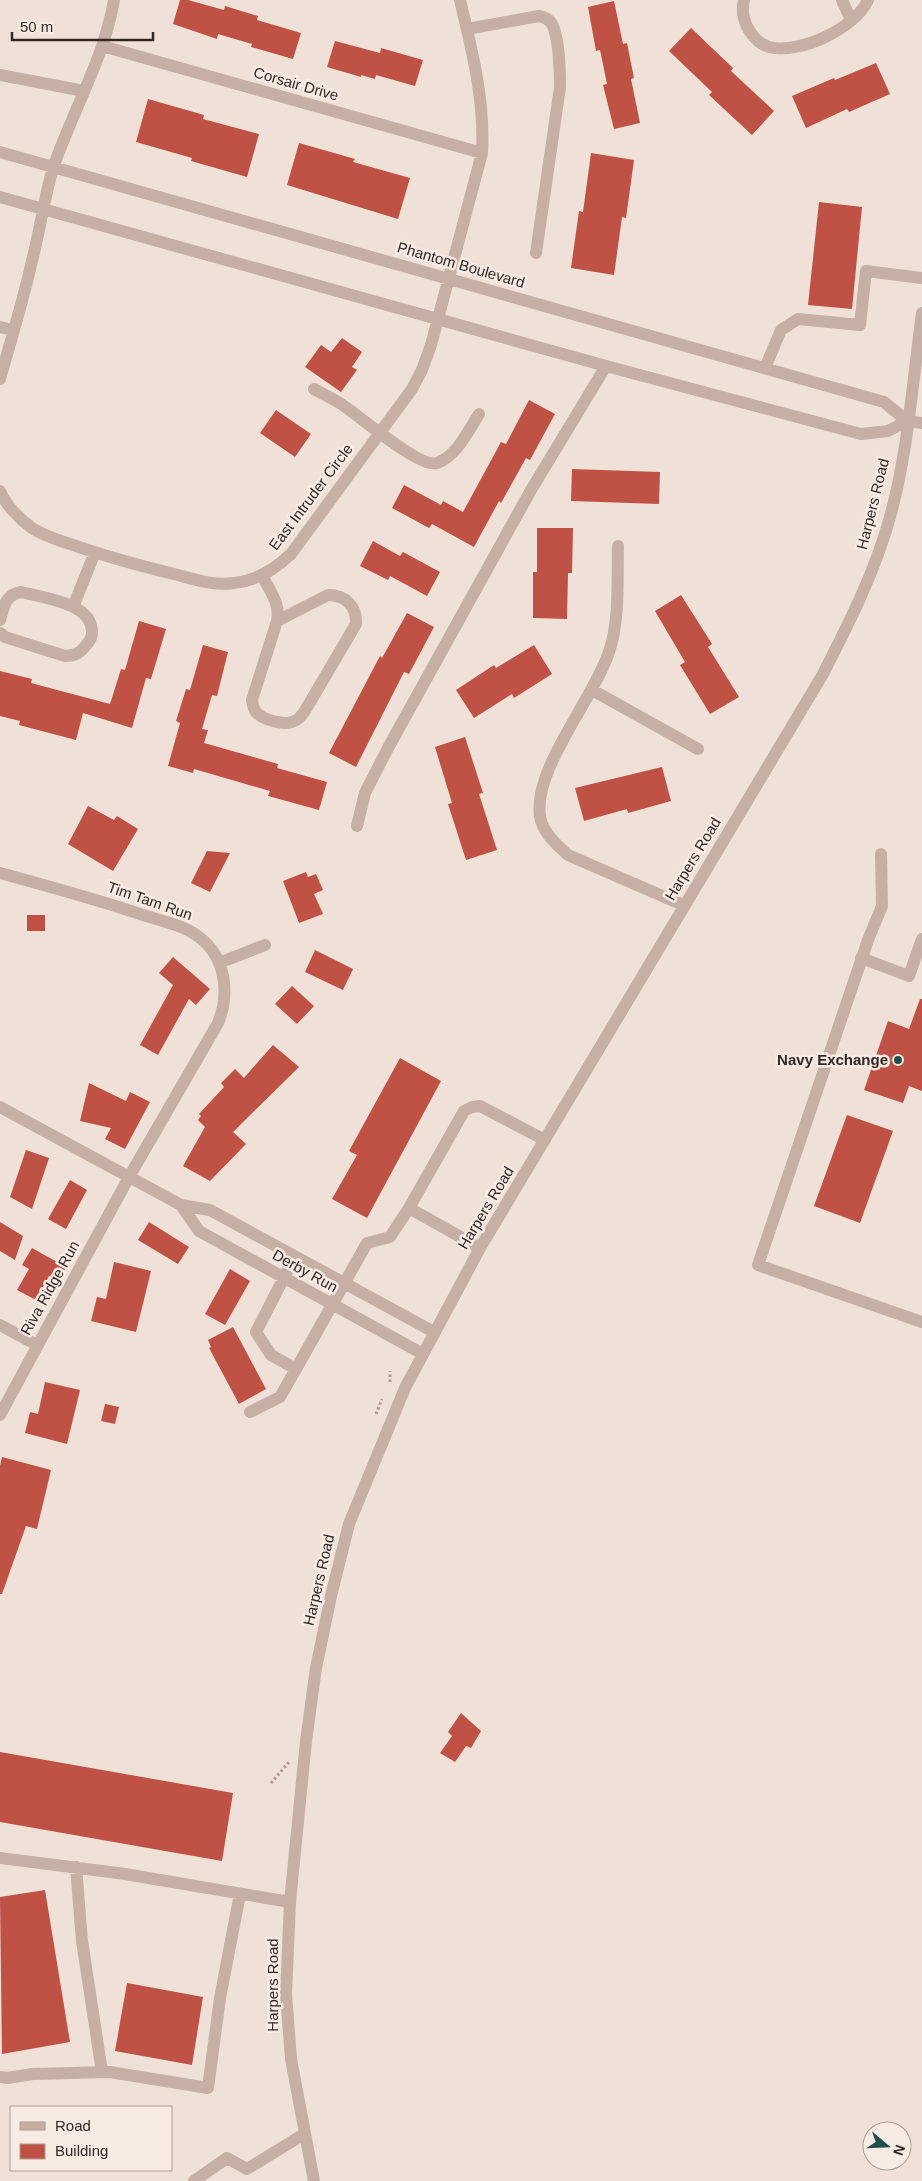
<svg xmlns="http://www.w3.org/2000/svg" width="922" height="2181" font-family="Helvetica,sans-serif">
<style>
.building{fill:#c05145}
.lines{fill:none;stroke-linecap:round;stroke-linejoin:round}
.path{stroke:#b2998f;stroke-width:3;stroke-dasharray:2.5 2.5;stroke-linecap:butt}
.minor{stroke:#c6afa5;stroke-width:12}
.poi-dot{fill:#1e514d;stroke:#f8ebe3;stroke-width:2}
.labels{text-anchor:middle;stroke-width:5;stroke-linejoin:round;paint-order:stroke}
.street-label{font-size:15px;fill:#322826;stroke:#f8ebe3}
.poi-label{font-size:15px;font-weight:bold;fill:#322826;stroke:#f8ebe3;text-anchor:end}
</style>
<rect width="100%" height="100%" fill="#efe1d8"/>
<path class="building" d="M180,0H188L224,10L225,6L258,16L257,20L301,33L293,59L251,47L252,44L218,34L217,39L173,24Z
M614,1L623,44L627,43L634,78L631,79L640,123L614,129L603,85L607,84L600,50L596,51L588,7Z
M691,28L733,68L731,71L774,111L752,135L709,95L712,92L669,51Z
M335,41L380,53L381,48L423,60L415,86L376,75L375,79L361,75V77L327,67Z
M876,63L890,94L849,112L847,109L806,128L792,96L834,78L835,80Z
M148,99L204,115L203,119L259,134L247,177L191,161L192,158L136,142Z
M299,143L355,159L353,162L410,178L398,219L287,185Z
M591,153L634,160L626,218L622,217L614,275L571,268L579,211L583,212Z
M819,202L862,207L852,309L808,305Z
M342,338L362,352L352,367L357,370L341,392L305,367L321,345L331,352Z
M529,400L555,414L530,460L526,458L501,503L499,501L474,547L432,524L429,528L392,508L404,485L441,505L443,501L463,512L501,442L506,444Z
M276,410L311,434L295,457L260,433Z
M572,469L660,472L659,504L571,501Z
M537,528H573L572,573H568L567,619L533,618V572H537Z
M373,541L400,556L403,552L440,572L427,596L390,576L388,580L360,566Z
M681,595L712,644L708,647L739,697L710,714L680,665L685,662L655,611Z
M407,613L434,627L409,674L404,672L356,767L329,753L380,656L382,658Z
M139,621L166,629L151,679L146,678L132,728L83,713L76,740L19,725L20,721L0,716V671L32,679L31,683L110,704L121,669L125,670Z
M203,645L228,652L217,696L212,695L202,729L208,730L204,743L278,764L277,768L327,782L319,810L268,796L270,791L194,769L193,773L168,766L180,723L176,721L186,689L190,690Z
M534,645L552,674L514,698L512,694L474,718L456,690L494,665L496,668Z
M465,737L483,793L479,794L497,850L466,860L448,804L452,803L435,747Z
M662,767L671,801L628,813L627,809L584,821L575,788Z
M88,806L114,820L117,816L138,829L113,871L68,844Z
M207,851L230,853L210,892L191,883Z
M306,872L308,877L316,874L323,890L314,894L323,914L299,923L283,881Z
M27,915H45V931H27Z
M315,950L353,969L343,990L305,972Z
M173,957L210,989L196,1005L189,999L158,1055L140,1045L173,985L159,973Z
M292,986L314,1006L297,1024L275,1004Z
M920,999H922V1091L909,1086L903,1103L864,1090L888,1021L909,1029Z
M273,1045L299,1067L233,1132L246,1144L210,1181L183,1166L205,1127L198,1120L201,1116L199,1114L224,1087L221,1083L235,1069L244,1078Z
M400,1058L441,1081L367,1218L332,1199L357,1155L349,1151Z
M89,1083L126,1101L130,1092L150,1102L125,1149L105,1139L111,1128L80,1121Z
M847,1115L893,1131L860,1223L814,1206Z
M26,1150L49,1158L32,1209L10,1197Z
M70,1180L87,1190L66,1229L48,1219Z
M0,1222L23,1236L15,1260L0,1251Z
M149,1222L189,1247L178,1264L138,1240Z
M32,1248L66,1267L59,1281L49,1276L36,1300L17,1290L29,1269L22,1265Z
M114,1262L151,1271L136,1332L91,1321L97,1297L106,1299Z
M230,1269L250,1281L225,1325L205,1314Z
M233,1327L266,1389L239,1404L209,1348L211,1347L208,1340Z
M45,1382L80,1390L67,1444L25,1433L30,1412L38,1414Z
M105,1404L119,1407L115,1424L101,1421Z
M2,1457L51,1470L37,1529L26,1526L2,1594H0V1466Z
M461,1713L481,1731L471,1748L466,1746L455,1762L440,1753L452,1736L448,1732Z
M0,1752L233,1793L222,1861L0,1822Z
M45,1890L70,2042L2,2054L0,1897Z
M127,1983L203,1997L192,2065L115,2051Z"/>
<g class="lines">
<path class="path" d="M390,1382V1371
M376,1414L382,1399
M271,1783L289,1762"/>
<path class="minor" d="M744,0C741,11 744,24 751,33C755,39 762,45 769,47C799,55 856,28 868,0
M842,0L851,20
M467,29L539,16C544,17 549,19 552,24C559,37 560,72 560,87L536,253
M102,46L482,153
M0,75L84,91
M0,152L884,402L907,421L922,423
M0,197L606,366L861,434L888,431L907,421
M0,327L13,330
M765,368L781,330L798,319L860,325L866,271L922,278
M0,379C11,340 23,301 32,261C40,230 44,199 53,168C72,112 104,59 114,0
M314,389C324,395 335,399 344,406C361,417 420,469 437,463C457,456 468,431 479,414
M0,491C6,505 19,519 32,528C47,538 65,542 82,548C114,559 145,567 178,575C196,580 215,586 234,583C257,581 275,569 291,554L412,389L422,370L431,345L482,153C485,100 472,51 460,0
M618,546C617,580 620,620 609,652C593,700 533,769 540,816C542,832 557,845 568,855L683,905
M262,575C269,590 281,604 277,621
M328,595C346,595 357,607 356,624L306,709C302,715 299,720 292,722C283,725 265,720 258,714C253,710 253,705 252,700L277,621Z
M73,607L95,552
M0,620C4,606 5,595 21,592C41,597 87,603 91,626C93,632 92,639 87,644C81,652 76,656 65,656L5,637L0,633
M592,690L698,749
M357,826L365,793L388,748L531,490L606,366
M881,854L882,906L868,940L758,1265L922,1322
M0,873C48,886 96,899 143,915C162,921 183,925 199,937C226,957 230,994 218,1023L129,1177L0,1415
M861,958L909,976L922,939
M219,963L265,945
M0,1107L181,1205L210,1210L434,1332
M181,1205L199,1231L423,1354
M480,1248L409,1208L464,1111L472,1107L480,1106L545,1140
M295,1256L256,1332L271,1355L296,1369L367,1243L390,1237L409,1208
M0,1325L37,1345
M250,1412L280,1397L296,1369
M0,1858L125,1874L290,1902
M76,1867L82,1941L102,2072
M0,2077L7,2078L33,2074L110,2072L208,2088L220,1998L240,1894
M194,2181L227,2158L247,2169L304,2134
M314,2181L291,2059L286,1994L290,1902L306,1741L316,1668L331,1596L349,1524L405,1388L480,1248L823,674C849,623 875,572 890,517C908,453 913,378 922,313"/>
</g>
<circle class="poi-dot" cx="898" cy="1060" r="5"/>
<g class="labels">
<g class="street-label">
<text transform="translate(296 84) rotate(16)" y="5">Corsair Drive</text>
<text transform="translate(461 265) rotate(16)" y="5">Phantom Boulevard</text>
<text transform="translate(311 497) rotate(-53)" y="5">East Intruder Circle</text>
<text transform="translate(873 504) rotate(-76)" y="5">Harpers Road</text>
<text transform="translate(693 859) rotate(-59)" y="5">Harpers Road</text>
<text transform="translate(150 901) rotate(19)" y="5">Tim Tam Run</text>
<text transform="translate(486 1208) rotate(-59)" y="5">Harpers Road</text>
<text transform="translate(305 1271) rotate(29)" y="5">Derby Run</text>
<text transform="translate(50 1288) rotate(-61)" y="5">Riva Ridge Run</text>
<text transform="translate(319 1580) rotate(-77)" y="5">Harpers Road</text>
<text transform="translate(273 1985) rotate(-90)" y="5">Harpers Road</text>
</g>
<g class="poi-label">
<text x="888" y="1065">Navy Exchange</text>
</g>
</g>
<rect x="10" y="2106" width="162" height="65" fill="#f8ebe3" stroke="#a99d97"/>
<rect x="20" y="2122" width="25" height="8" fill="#c6afa5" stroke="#a99d97"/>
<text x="55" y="2131" font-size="15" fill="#322826">Road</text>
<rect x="20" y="2144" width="25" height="15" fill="#c05145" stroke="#a99d97"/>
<text x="55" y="2156" font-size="15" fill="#322826">Building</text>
<g transform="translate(887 2146) rotate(109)"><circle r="24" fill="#f8ebe3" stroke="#a99d97"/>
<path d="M0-4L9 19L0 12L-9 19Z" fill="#1e514d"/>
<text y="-8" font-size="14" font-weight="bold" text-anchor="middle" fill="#322826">N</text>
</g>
<path d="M12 32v8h141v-8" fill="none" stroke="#322826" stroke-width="2.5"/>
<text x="20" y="32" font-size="15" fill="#322826" stroke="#f8ebe3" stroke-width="4" paint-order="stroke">50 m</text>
</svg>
